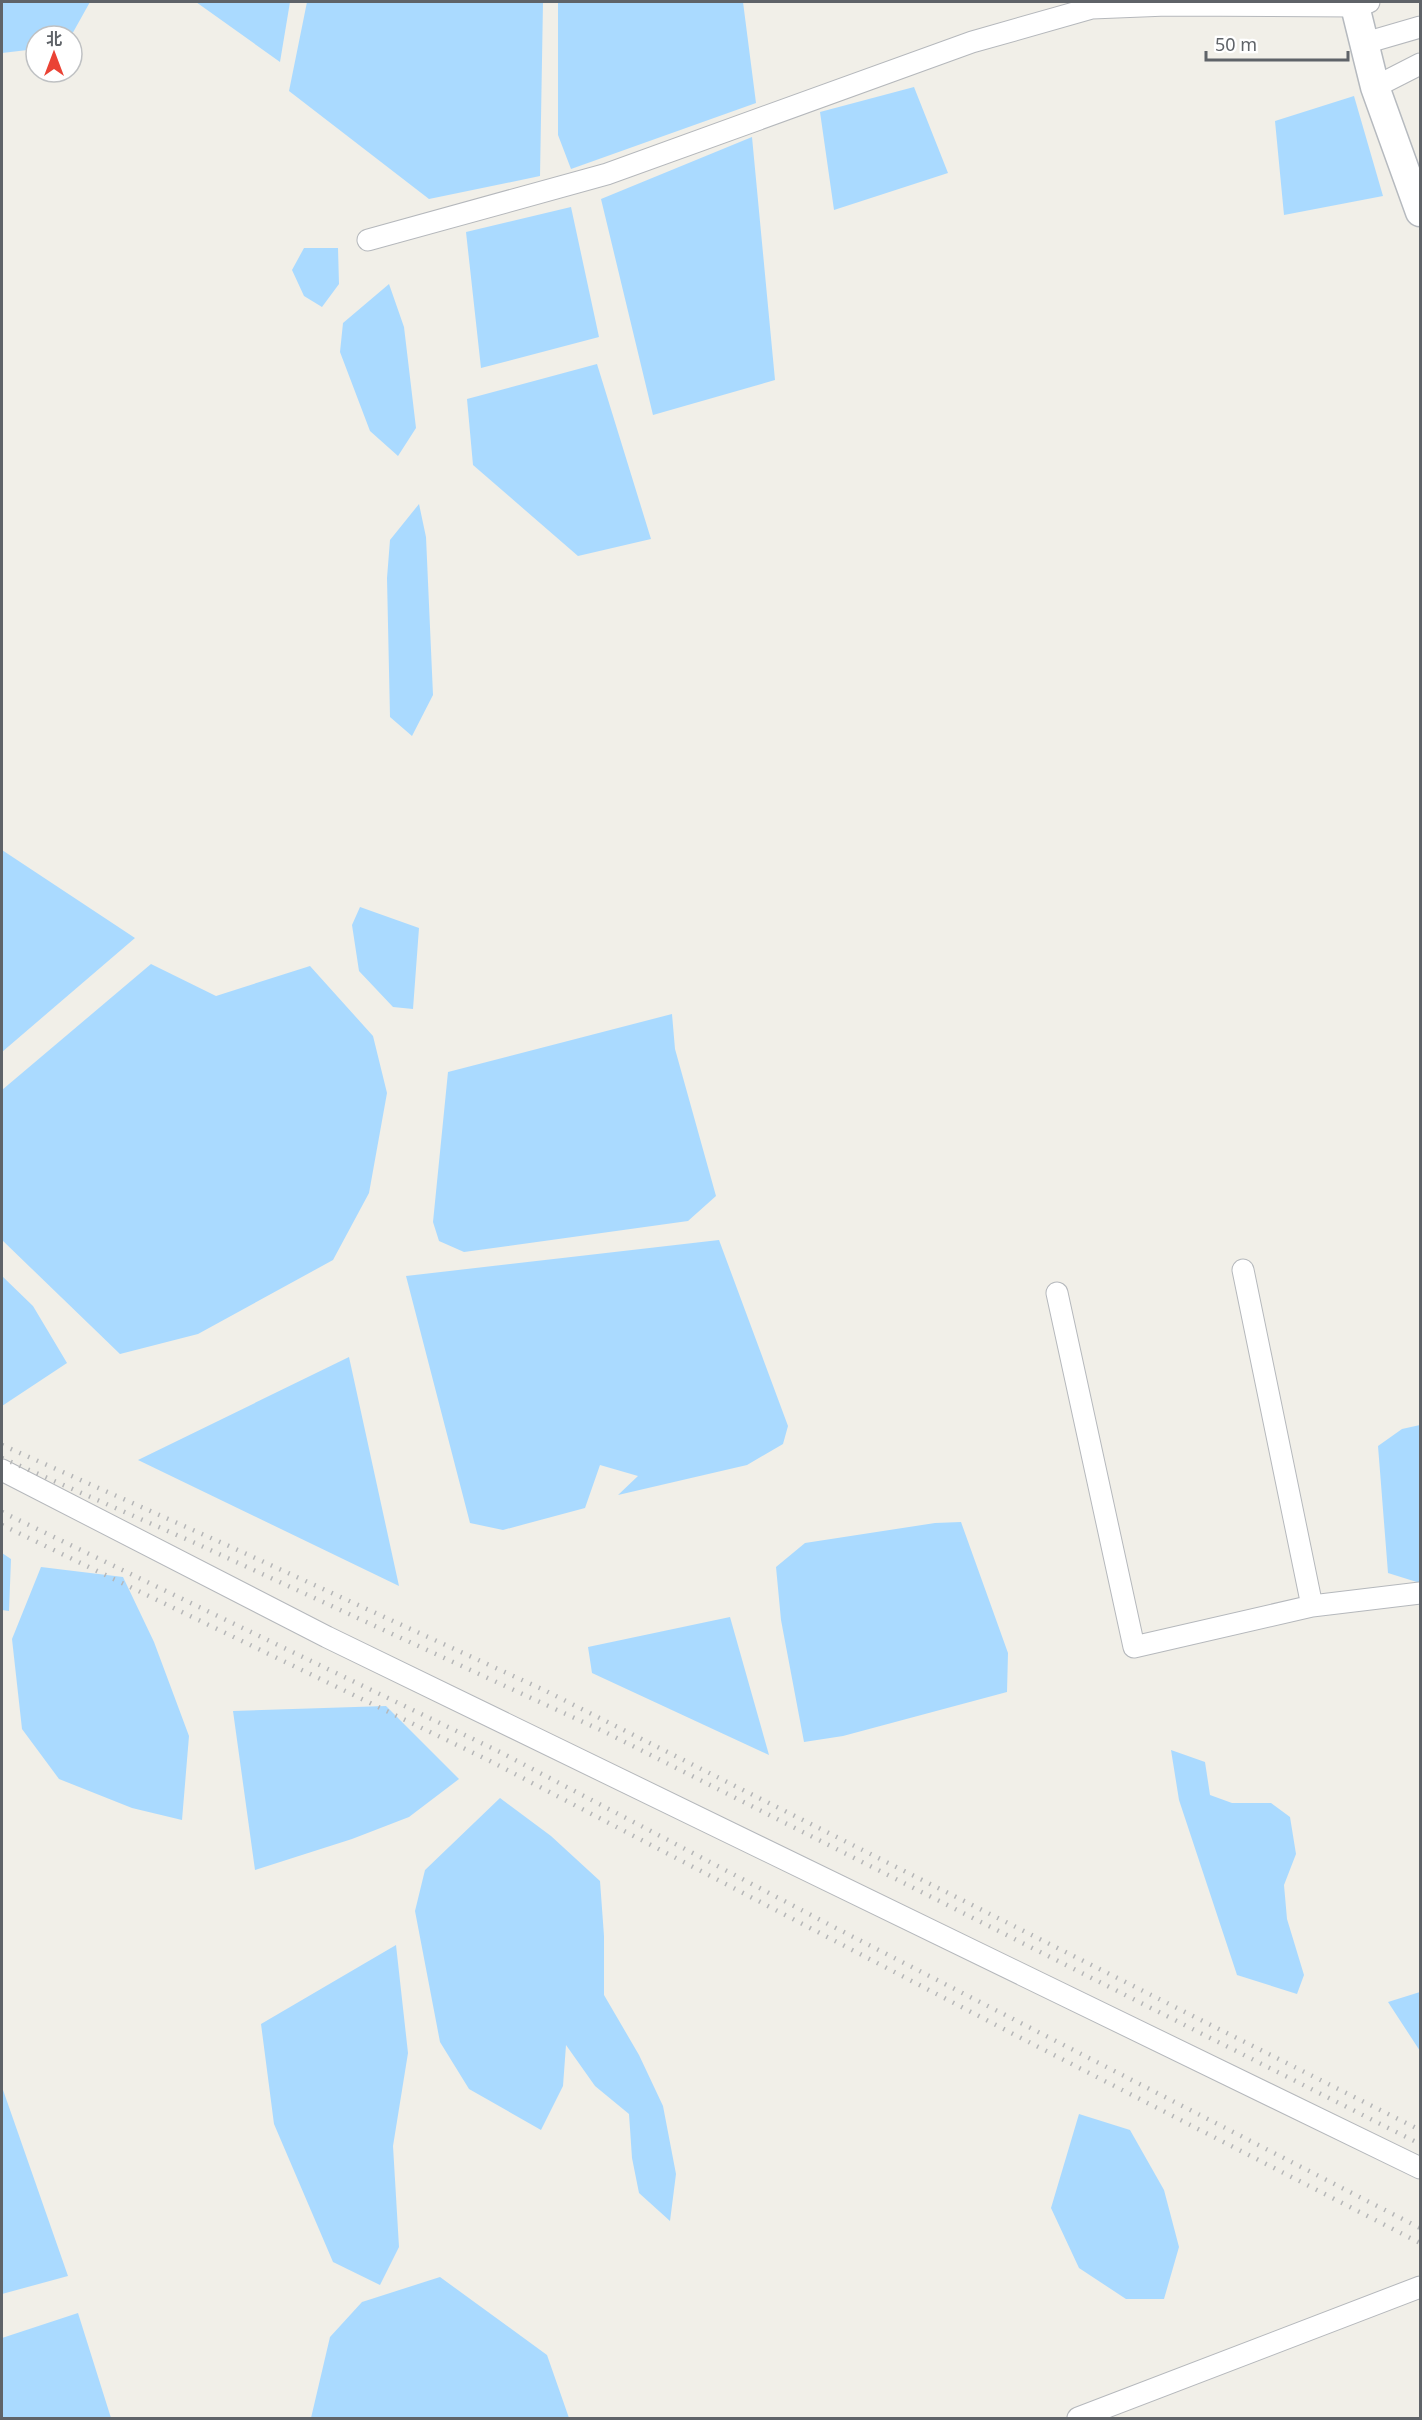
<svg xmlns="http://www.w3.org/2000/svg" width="1422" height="2420" font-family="'Noto Sans','Noto Sans SC',sans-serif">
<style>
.water{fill:#aadaff}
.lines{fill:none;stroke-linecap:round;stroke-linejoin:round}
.minor-casing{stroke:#b5b8bc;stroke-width:23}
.secondary-casing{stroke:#b6babf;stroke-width:31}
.minor{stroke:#fff;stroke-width:21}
.secondary{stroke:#fff;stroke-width:28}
.rail{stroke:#b6b7b8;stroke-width:4.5;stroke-dasharray:1.5 8;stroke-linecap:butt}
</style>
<rect width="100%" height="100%" fill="#f1efe8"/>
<path class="water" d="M2,2H90L71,36H36V49L2,53Z
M196,2H290L280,62Z
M307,2H543L540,176L429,199L289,91Z
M558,2H743L756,103L571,169L558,135Z
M914,87L948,173L834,210L820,112Z
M1354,96L1383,196L1284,215L1275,121Z
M752,137L775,380L653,415L601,199Z
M571,207L599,337L481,368L466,232Z
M304,248H338L339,284L322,307L304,296L292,270Z
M389,284L404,327L416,428L398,456L370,431L340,352L343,323Z
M597,364L651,539L578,556L473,465L467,399Z
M419,504L426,537L433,695L412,736L390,717L387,578L390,540Z
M2,850L135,938L2,1052Z
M360,907L419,928L413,1009L393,1007L359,971L352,925Z
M151,964L216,996L310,966L373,1036L387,1093L369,1193L333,1260L198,1334L120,1354L2,1240V1090Z
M672,1014L675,1049L716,1196L688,1221L464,1252L439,1241L433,1222L448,1072Z
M719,1240L788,1426L783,1444L747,1465L618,1495L638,1476L600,1465L585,1508L503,1530L470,1523L406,1276Z
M2,1276L33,1306L67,1363L2,1406Z
M349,1357L399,1586L138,1460Z
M1420,1425V1583L1388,1573L1378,1446L1402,1429Z
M961,1522L1008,1653L1007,1692L843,1736L804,1742L781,1620L776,1567L805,1543L935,1523Z
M2,1553L11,1559L9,1611L2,1610Z
M41,1567L123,1577L154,1642L189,1736L182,1820L132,1808L59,1779L22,1729L12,1639Z
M730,1617L769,1755L592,1673L588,1647Z
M386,1706L459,1779L409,1817L352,1839L255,1870L233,1711Z
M1171,1750L1205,1762L1210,1795L1232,1803H1271L1290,1817L1296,1854L1284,1885L1287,1919L1304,1975L1297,1994L1237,1975L1179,1800Z
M500,1798L551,1836L600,1881L604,1936V1995L639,2055L663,2106L676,2174L670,2221L639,2193L632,2158L629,2114L595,2086L566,2045L563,2086L541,2130L469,2089L440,2042L415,1911L425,1870Z
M396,1945L408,2053L393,2146L399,2247L380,2285L333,2262L274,2124L261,2024Z
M1420,1992V2051L1388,2002Z
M2,2087L68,2276L2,2294Z
M1079,2114L1130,2130L1164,2190L1179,2247L1164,2299H1126L1079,2268L1051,2208Z
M440,2277L547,2355L569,2418H311L330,2337L362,2302Z
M78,2313L111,2418H2V2338Z"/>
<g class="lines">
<defs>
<path id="minor" d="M1365,43L1420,27
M1375,87L1420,64
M368,240L607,174L972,42L1092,8L1167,5L1356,6L1369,2
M1243,1270L1312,1606
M1057,1293L1134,1647L1312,1606L1420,1593
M2,1470L327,1637L1420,2168
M1078,2418L1420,2287"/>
<path id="secondary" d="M1354,2L1375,87L1420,212"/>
</defs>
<use href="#minor" class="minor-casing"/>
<use href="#secondary" class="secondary-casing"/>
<use href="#minor" class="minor"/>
<use href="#secondary" class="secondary"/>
<path class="rail" d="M2,1445L229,1546L544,1690L1420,2130
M2,1458L195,1543L607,1733L1420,2144
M2,1512L500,1752L832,1926L1420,2228
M2,1525L490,1761L1019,2037L1420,2243"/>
</g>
<rect width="1422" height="2420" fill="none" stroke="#5f6368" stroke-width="6"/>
<g transform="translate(54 54)"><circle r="28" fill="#ffffff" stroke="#bfc1c3" stroke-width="1.5"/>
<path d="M0-4.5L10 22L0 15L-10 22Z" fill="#ea4335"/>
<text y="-9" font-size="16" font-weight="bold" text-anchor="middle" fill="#5f6368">北</text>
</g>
<path d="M1206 51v9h142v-9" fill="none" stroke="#5f6368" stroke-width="3"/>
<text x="1215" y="51" font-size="18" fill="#5f6368" stroke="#ffffff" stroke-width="4.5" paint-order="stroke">50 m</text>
</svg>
